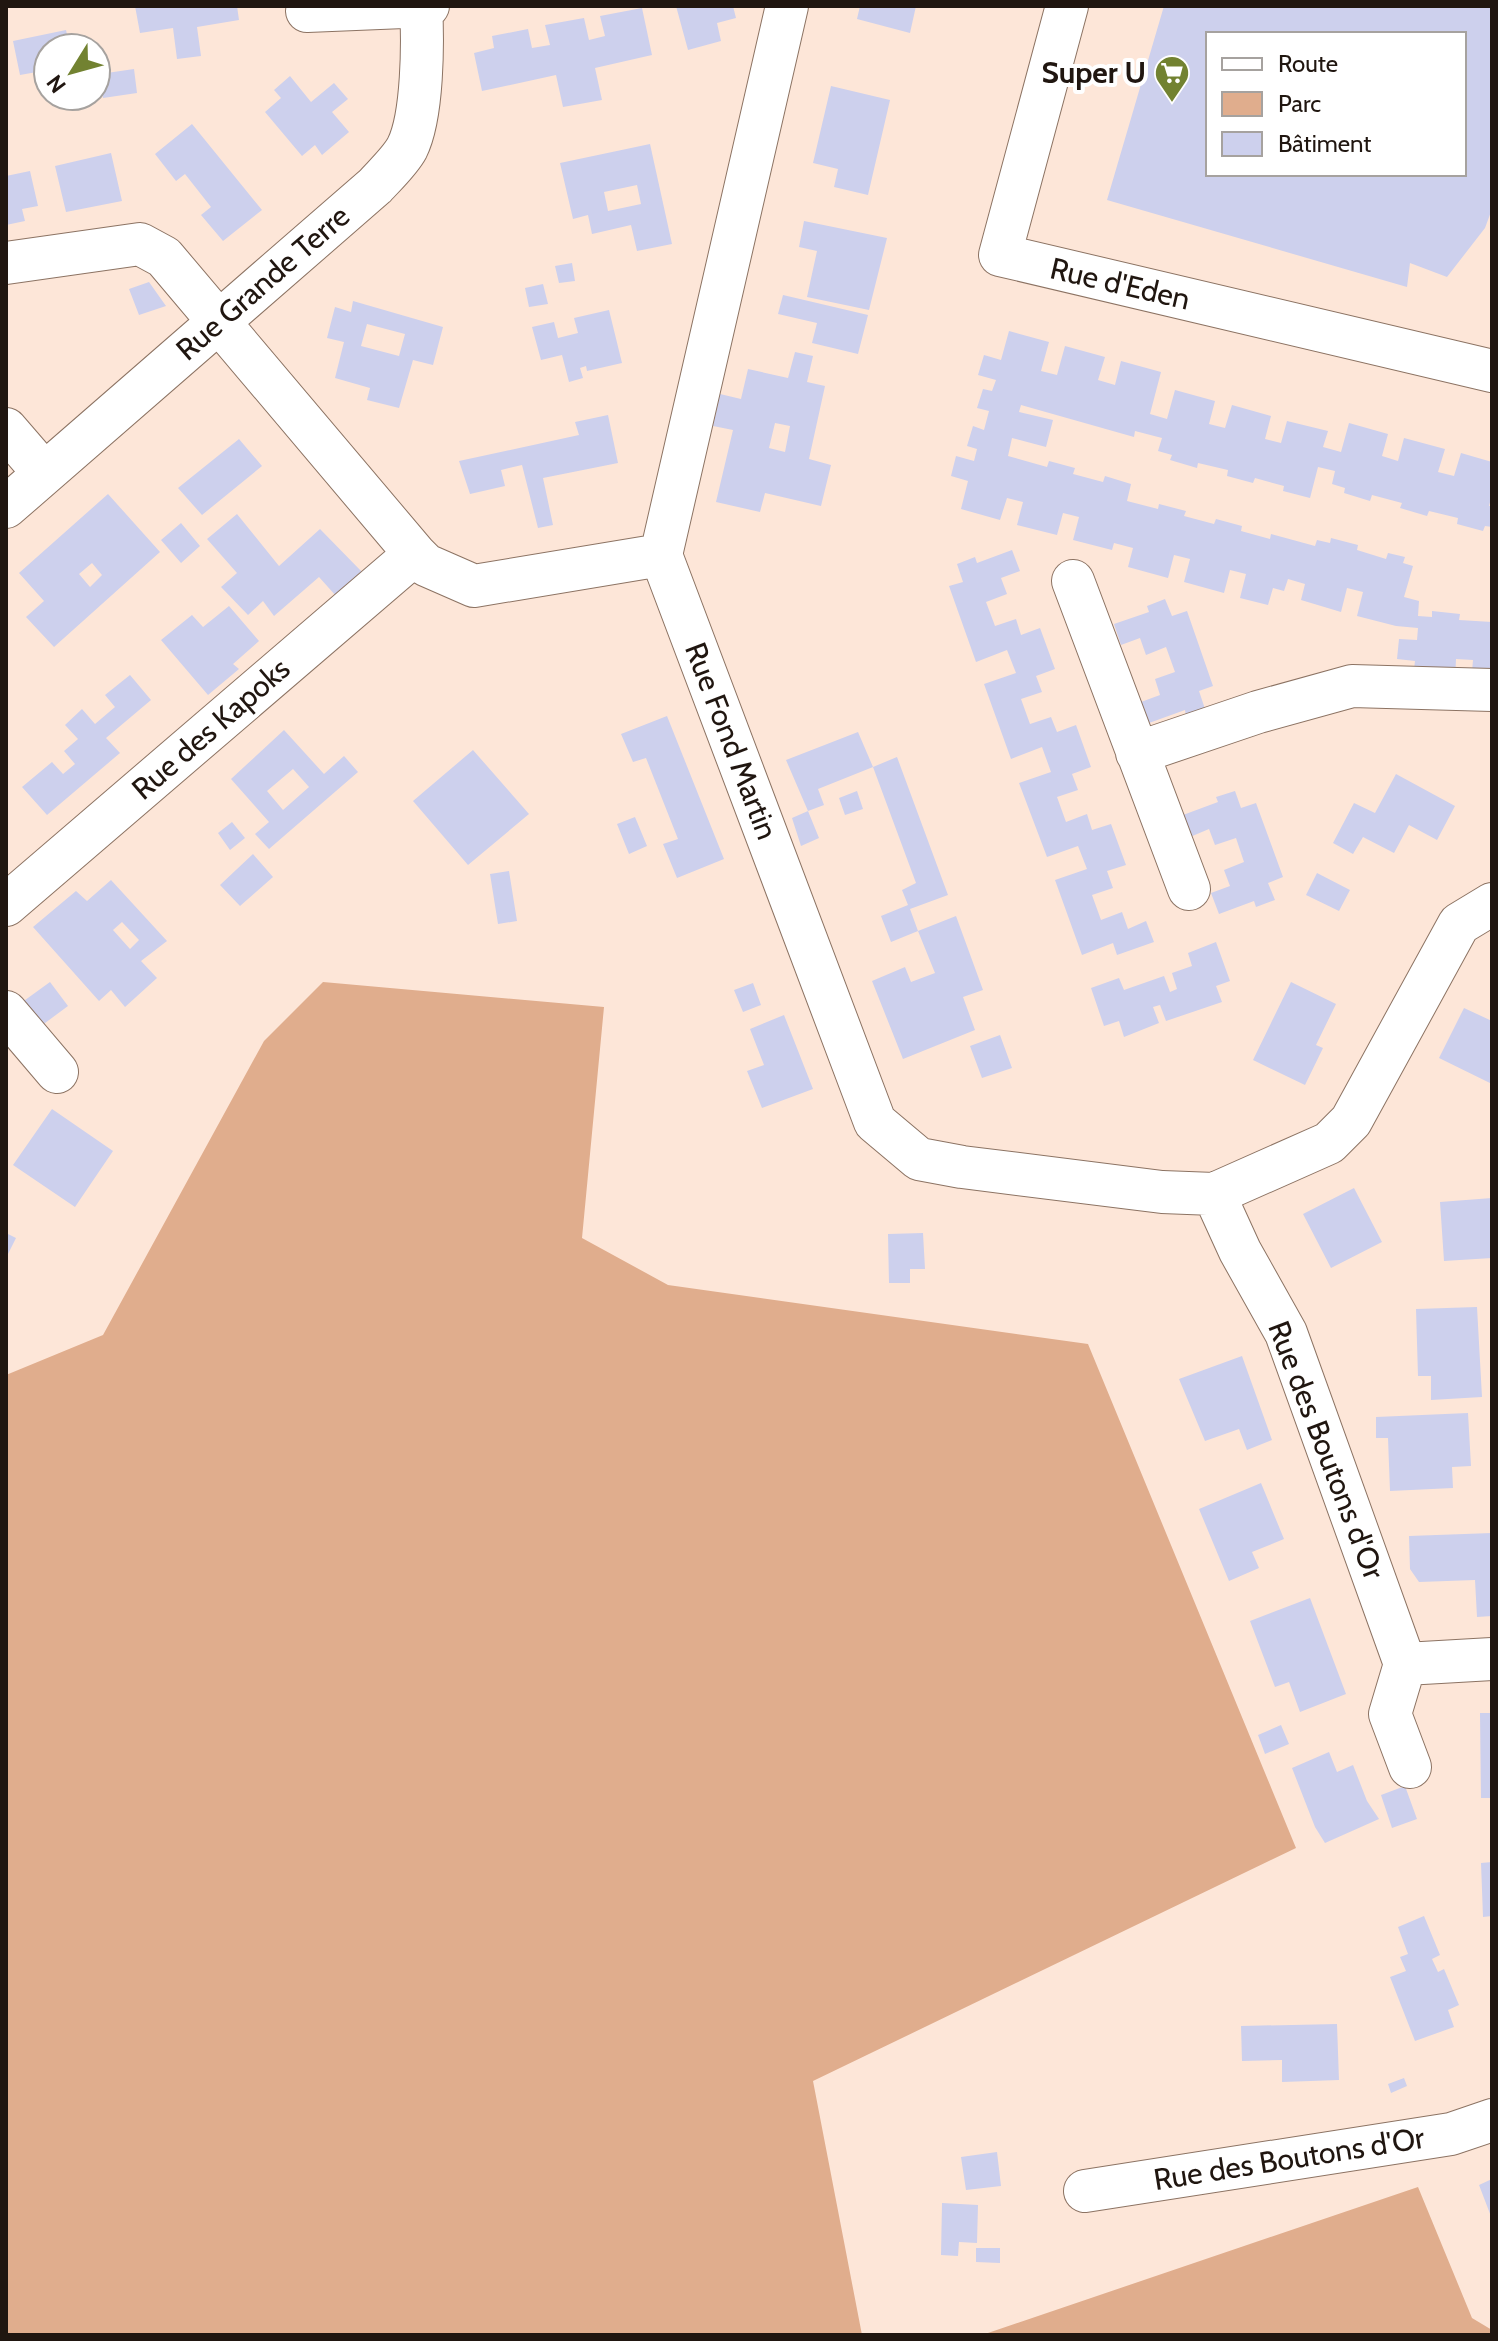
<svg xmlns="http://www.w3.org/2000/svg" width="1498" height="2341" font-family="Cabin,sans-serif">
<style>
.green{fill:#e0ad8d}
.building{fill:#cdd0ed;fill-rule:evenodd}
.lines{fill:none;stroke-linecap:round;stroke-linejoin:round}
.minor-casing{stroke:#8c7363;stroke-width:44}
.minor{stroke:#fff;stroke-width:42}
.labels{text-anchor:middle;stroke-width:8;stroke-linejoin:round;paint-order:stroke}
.poi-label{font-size:30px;font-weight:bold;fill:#201610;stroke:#fff;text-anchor:end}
.street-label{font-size:30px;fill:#201610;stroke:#fff}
</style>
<rect width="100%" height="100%" fill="#fde6d8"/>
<path class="green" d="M323,982L604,1007L582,1238L668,1285L1088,1344L1296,1848L813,2081L862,2335H6V1375L103,1335L264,1041Z
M1418,2187L1472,2318L1492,2330V2335H982Z"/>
<path class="building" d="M135,6H237L239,20L197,27L201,56L177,59L173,28L140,33Z
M676,6H733L736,18L717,23L721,41L688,50Z
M860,6H916L910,33L857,19Z
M1164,6H1492V209L1485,228L1447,277L1410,263L1407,287L1107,200ZM1208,34H1464V174H1208Z
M642,8L652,55L595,68L602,100L563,107L556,75L482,91L474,53L494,48L492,36L528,29L532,48L550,45L545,25L584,18L589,40L605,36L600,16Z
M66,30L70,48H48V70L20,75L13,41Z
M134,69L137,93L103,98L100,74Z
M290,76L311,102L334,83L348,99L332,112L349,132L322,155L315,145L302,156L265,112L281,98L274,90Z
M831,86L890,100L868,195L834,187L838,169L813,163Z
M192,124L262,210L223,241L201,215L211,207L185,174L176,181L155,154Z
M650,144L672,244L637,251L631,225L592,234L588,215L573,219L560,163ZM637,185L641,204L608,211L604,192Z
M111,153L122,201L66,212L55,166Z
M30,171L38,206L22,209L25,221L6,225V176Z
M804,221L887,238L869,310L807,297L817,251L799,247Z
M572,263L575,281L559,283L555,266Z
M149,282L166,306L139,315L129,289Z
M543,284L548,304L529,307L525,288Z
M783,295L868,315L858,354L812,343L817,323L778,314Z
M353,301L443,327L433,365L413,360L399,408L367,400L370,388L335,378L344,342L327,338L335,307L351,312ZM367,324L405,334L399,356L361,346Z
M609,310L622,363L587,371L586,366L580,368L583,378L569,382L562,355L541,360L532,327L554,322L558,338L578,333L574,318Z
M1009,331L1049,342L1041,371L1057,375L1065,346L1105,357L1098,380L1115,385L1121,361L1161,372L1150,414L1167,419L1175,390L1215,401L1209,424L1225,428L1232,405L1271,416L1265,439L1281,443L1287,421L1328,431L1323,447L1341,452L1349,423L1388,434L1382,456L1398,461L1404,438L1445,449L1438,472L1454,476L1461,453L1492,462V495L1489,506H1492V527L1485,526L1483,531L1457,524L1458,518L1429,511L1427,516L1400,508L1402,503L1372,495L1370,501L1344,493L1345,488L1332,484L1335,471L1318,467L1310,498L1283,491L1284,486L1255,478L1253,483L1227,476L1228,470L1198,463L1197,468L1170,460L1172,455L1158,451L1162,438L1135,431L1134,437L1021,405L1019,412L1053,420L1046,447L1012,438L1008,456L1047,467L1049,461L1075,468L1073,474L1103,482L1105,476L1131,484L1127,501L1158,509L1159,504L1186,511L1184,516L1214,524L1216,519L1242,526L1241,531L1270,539L1271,534L1315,546L1317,540L1330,543L1331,538L1358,545L1357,550L1386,559L1388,553L1405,557L1403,563L1413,566L1404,597L1419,601L1418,616L1432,617V611L1460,614L1459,620L1492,622V685L1471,684L1473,660L1456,659L1455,682L1413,678L1415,661L1397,659L1399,639L1417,640L1418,628L1396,626L1357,616L1363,592L1347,588L1341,612L1301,600L1305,584L1288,579L1284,591L1273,588L1268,605L1240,598L1246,574L1230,570L1224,593L1184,582L1190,559L1174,555L1168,578L1128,567L1133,548L1114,543L1112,550L1073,540L1079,517L1063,513L1057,535L1017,525L1023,502L1007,498L1000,520L961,509L968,481L951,476L956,456L974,461L977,449L967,446L973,426L984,430L989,411L977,408L983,389L992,391L996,380L978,375L984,355L1001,360Z
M795,352L813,356L807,382L825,386L809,459L831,465L821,506L765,493L760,512L716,502L733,430L713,426L720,394L741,399L748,369L788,378ZM775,423L790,426L785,452L769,448Z
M608,415L618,463L543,478L553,525L538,528L522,465L501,470L505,486L470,494L459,461L579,435L575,422Z
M239,439L262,466L202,515L178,488Z
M108,494L160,552L54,647L26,617L44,601L19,573ZM92,563L102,575L90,587L79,574Z
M237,514L279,566L320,529L363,573L336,596L319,577L274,616L263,601L248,615L221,587L237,573L207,539Z
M181,523L200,546L181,563L161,540Z
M1012,550L1020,571L1001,578L1007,594L986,602L995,626L1016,619L1021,635L1040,628L1055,669L1036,676L1042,692L1021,699L1030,724L1051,717L1057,732L1076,725L1091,767L1072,774L1078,790L1057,797L1066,822L1087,814L1092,830L1111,824L1126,865L1107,871L1113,888L1092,895L1101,920L1122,912L1128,929L1146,921L1154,942L1117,955L1113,943L1082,955L1055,880L1087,869L1078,846L1047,857L1019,783L1051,772L1042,747L1011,759L984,684L1016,673L1007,650L976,662L949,586L963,582L957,564L975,557L977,563Z
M1165,599L1172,616L1187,611L1213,686L1199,691L1205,709L1186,716L1185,710L1149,723L1141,702L1160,695L1155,679L1175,672L1166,647L1146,655L1140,638L1121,645L1114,624L1149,612L1147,606Z
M229,606L259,641L233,664L239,669L208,695L161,640L192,615L203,627Z
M130,675L151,700L106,738L120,753L47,815L22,787L52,762L63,774L75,764L64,751L78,739L65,725L82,709L95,724L115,707L105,695Z
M667,716L724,859L677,878L663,844L678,839L646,758L633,762L621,734Z
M284,730L324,774L344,756L358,772L269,849L255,834L269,822L231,779ZM293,769L309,787L283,810L267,791Z
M858,732L873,767L818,789L824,805L808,811L786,760Z
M473,750L529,814L468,865L413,801Z
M897,757L948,895L910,909L918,931L956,916L983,990L963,997L975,1030L903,1059L872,981L905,967L911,982L935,973L918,931L891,942L881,916L908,905L902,890L916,883L873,767Z
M1396,774L1455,806L1437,840L1409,825L1394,853L1363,837L1353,854L1333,843L1354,803L1375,813Z
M857,791L863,809L845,815L839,798Z
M1235,791L1241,808L1256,803L1283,877L1268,883L1275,900L1256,907L1254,901L1219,914L1211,893L1230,886L1224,870L1244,862L1236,838L1215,845L1209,829L1190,837L1183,815L1218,802L1216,797Z
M808,811L819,838L801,846L792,818Z
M635,817L647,846L629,854L617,824Z
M232,822L245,838L230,850L218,833Z
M253,854L273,877L240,906L220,885Z
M509,871L517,921L498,924L490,874Z
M1317,873L1350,890L1339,911L1306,895Z
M111,880L167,941L141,961L157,978L125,1007L111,990L99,1001L33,927L76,891L87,901ZM122,922L139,940L130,949L113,930Z
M1216,942L1230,981L1216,986L1222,1002L1166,1021L1160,1005L1153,1007L1159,1023L1124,1037L1119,1021L1104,1026L1091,988L1119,978L1124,990L1164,976L1170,992L1177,989L1172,973L1192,966L1188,953Z
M50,982L68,1006L41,1026L21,1003Z
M1291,982L1336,1004L1316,1045L1323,1048L1305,1085L1253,1060Z
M753,983L761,1005L743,1012L734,990Z
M1464,1008L1492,1021V1084L1439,1058Z
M784,1015L813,1089L762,1108L747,1071L764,1065L750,1029Z
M1000,1035L1012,1068L982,1078L970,1046Z
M52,1109L113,1151L75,1207L13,1165Z
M1354,1188L1382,1242L1331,1268L1303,1214Z
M1492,1198V1258L1444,1261L1440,1202Z
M6,1233L16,1238L6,1258Z
M923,1233L925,1269H910V1283H889L888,1234Z
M1477,1307L1482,1397L1431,1400V1376H1418L1416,1309Z
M1242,1356L1272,1440L1247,1450L1239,1429L1205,1441L1179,1379Z
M1468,1413L1471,1466L1452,1467L1453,1488L1390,1491L1388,1438H1376V1417Z
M1261,1483L1284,1539L1252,1552L1259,1568L1229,1581L1199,1509Z
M1492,1533V1616L1477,1617L1475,1580L1419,1582L1410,1569L1409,1536Z
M1310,1598L1346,1694L1300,1712L1289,1682L1275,1687L1250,1621Z
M1480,1713H1492V1798H1481Z
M1281,1725L1289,1744L1265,1754L1258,1735Z
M1329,1752L1337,1772L1353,1765L1367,1801L1379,1819L1325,1843L1315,1827L1292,1768Z
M1405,1786L1417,1819L1392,1828L1381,1795Z
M1492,1862V1916L1483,1917L1481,1863Z
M1424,1916L1440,1955L1432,1959L1438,1972L1444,1969L1459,2005L1448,2010L1454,2027L1415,2041L1390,1977L1406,1971L1400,1957L1408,1954L1398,1927Z
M1337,2024L1339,2080L1282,2082V2060L1242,2061L1241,2026Z
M1404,2078L1407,2086L1391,2093L1388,2084Z
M997,2152L1001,2186L966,2190L961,2157Z
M1492,2179V2219L1479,2185Z
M942,2203L978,2205L977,2243L959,2242L958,2256L941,2255Z
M976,2248H1000V2263L976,2262Z"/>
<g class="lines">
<defs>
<path id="minor" d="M787,6L661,555L875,1122L919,1159L962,1167L1162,1192L1214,1194L1329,1143L1351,1121L1459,924L1492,904
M1067,6L1000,255L1492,371
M307,11L428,6
M6,263L140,244L164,257L415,554L426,565L474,586L661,555
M6,429L44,473
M6,507L375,186C385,175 400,161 407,148C423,116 423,42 421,6
M1073,581L1189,889
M1137,753L1258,712L1352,686L1492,690
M6,905L415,554
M6,1012L57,1072
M1214,1194L1240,1251L1286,1333L1405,1664
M1405,1664L1390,1714L1410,1767
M1405,1664L1492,1659
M1085,2191L1451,2134L1492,2120"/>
</defs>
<use href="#minor" class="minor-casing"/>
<use href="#minor" class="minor"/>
</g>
<defs>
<symbol id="supermarket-pin" viewBox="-11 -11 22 30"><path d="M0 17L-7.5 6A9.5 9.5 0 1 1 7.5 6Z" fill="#728231" stroke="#fff"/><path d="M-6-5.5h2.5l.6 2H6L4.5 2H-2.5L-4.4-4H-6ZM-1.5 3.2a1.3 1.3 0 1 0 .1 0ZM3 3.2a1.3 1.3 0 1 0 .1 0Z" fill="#fff"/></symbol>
</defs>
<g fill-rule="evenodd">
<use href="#supermarket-pin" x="1152" y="53" width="40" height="54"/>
</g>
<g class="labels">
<g class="poi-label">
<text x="1146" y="83">Super U</text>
</g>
<g class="street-label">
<text transform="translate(263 283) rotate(-41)" y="10">Rue Grande Terre</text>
<text transform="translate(1120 284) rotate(13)" y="10">Rue d'Eden</text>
<text transform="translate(211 729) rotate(-41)" y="10">Rue des Kapoks</text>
<text transform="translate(731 741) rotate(69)" y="10">Rue Fond Martin</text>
<text transform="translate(1326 1450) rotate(69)" y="10">Rue des Boutons d'Or</text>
<text transform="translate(1289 2159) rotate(-9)" y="10">Rue des Boutons d'Or</text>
</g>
</g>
<rect width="1498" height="2341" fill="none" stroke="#201610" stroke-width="16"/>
<rect x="1206" y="32" width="260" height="144" fill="#ffffff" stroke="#a6a29f" stroke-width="2"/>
<rect x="1222" y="58" width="40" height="12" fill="#ffffff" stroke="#a6a29f" stroke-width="2"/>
<text x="1278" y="72" font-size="24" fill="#201610">Route</text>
<rect x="1222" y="92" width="40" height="24" fill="#e0ad8d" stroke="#a6a29f" stroke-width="2"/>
<text x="1278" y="112" font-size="24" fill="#201610">Parc</text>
<rect x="1222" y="132" width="40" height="24" fill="#cdd0ed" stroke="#a6a29f" stroke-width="2"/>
<text x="1278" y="152" font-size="24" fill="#201610">Bâtiment</text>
<g transform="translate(72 72) rotate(233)"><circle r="38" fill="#ffffff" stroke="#a6a29f" stroke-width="2"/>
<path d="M0-6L14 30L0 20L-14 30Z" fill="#728231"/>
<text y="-12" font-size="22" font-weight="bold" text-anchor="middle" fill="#201610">N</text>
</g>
</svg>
